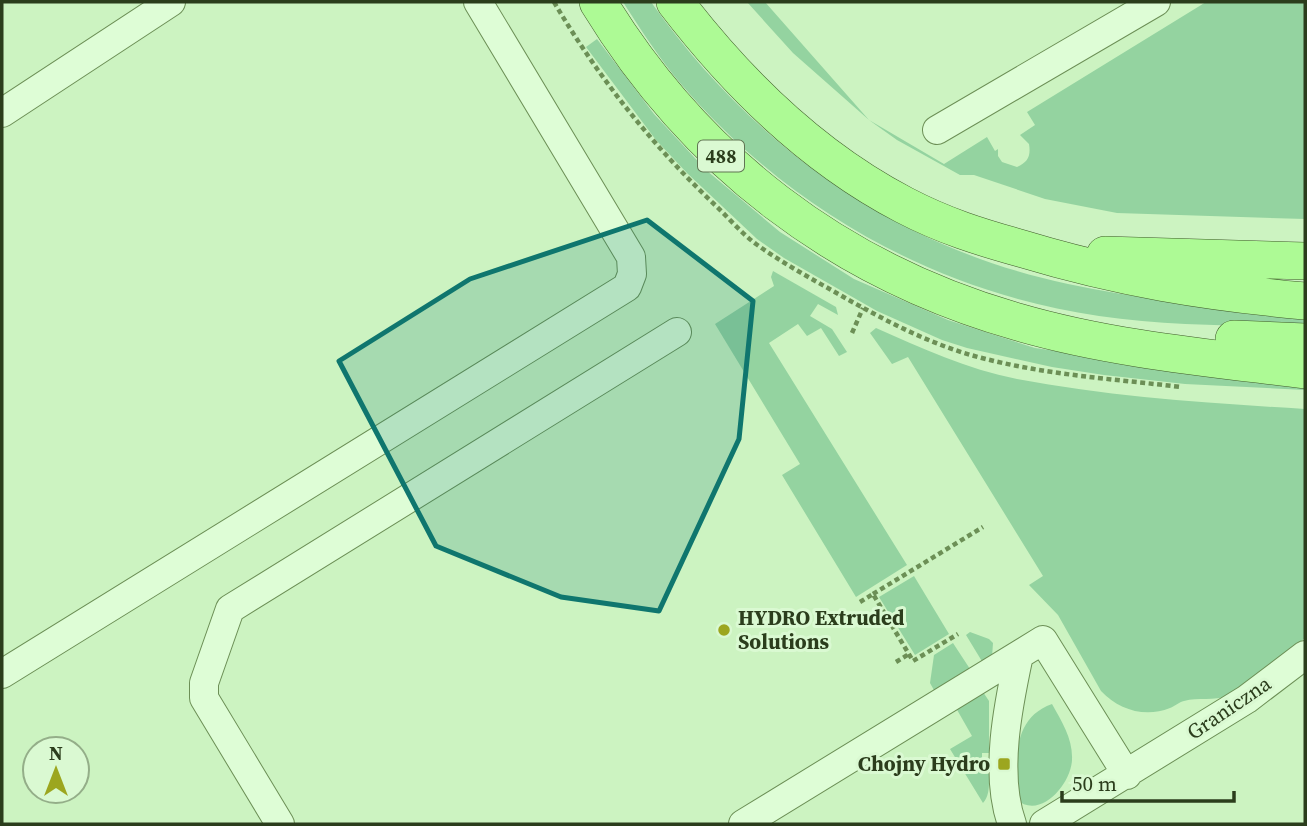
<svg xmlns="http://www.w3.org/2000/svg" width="1307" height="826" font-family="'Source Serif 4',serif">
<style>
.green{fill:#94d3a0}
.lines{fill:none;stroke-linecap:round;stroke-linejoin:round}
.minor-casing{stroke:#6c8f56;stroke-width:30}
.major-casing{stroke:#415c2b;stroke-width:38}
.path{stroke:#6c8f56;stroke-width:4.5;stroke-dasharray:5 3.5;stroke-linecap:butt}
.minor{stroke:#defdd6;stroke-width:28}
.major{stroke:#adfa95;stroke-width:37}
.marked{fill:#0f766e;fill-opacity:0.2;stroke:#0f766e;stroke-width:5;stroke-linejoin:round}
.poi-dot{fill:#9ca61f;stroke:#daf9d2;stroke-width:2.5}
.labels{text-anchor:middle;stroke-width:6;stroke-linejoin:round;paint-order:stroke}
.shield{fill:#daf9d2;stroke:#607553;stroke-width:2}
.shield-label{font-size:19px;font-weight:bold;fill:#2b3d1c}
.poi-label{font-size:21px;font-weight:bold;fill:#2b3d1c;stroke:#daf9d2;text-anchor:start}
.street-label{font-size:21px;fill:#2b3d1c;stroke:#daf9d2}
</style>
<rect width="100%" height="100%" fill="#ccf3c1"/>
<path class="green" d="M623,2H651C753,146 894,247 1068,284C1146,301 1226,307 1305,314V328C1237,325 1167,326 1099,316C935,292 788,209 681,84C659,58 641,30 623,2Z
M747,2H765L869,120L944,164L987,137L995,151L998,149V156L1002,162L1017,167C1028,162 1031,156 1029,144L1020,135L1035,125L1027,112L1206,2H1305V219L1117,213L1045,199L974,175H960L897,140L869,120L793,53Z
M597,39L654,114L706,170L780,232L854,279L948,320L1035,348L1305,386V390L1185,384L1104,375L1052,367L967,348L942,340L877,311L784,258L757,239L687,173L656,140L586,47Z
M773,271L836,307L838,315L818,304L810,316L832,329L847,352L839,356L821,328L807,336L798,324L769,343L907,565L856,597L782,475L800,464L715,324L774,286L771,277Z
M876,328C921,348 967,369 1017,379C1112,397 1209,403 1305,409V638C1287,653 1248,689 1228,696C1214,701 1198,697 1184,701C1179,702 1175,706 1170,708C1145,718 1119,710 1101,691L1058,615L1029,585L1043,576L908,357L892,364L870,333Z
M914,576L949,634L915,655L879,597Z
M970,632L989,639L993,643L992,657L983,663L966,635Z
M953,643L970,669L935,692L930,683L934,655Z
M983,692L989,701V753H982V773L989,774C989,783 990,796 983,803L950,749L972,736L956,708Z
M1052,704C1062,722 1073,739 1072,760C1071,784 1040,821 1016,799C1017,764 1010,719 1052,704Z"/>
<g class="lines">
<defs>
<path id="minor" d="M2,113L171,2
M937,130L1156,2
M2,674L627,287L632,274L631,257L478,2
M280,824L204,698V683L230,609L677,332
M743,824L1043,640L1127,775
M1012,824C994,774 1008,706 1019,655
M1044,824L1247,699L1305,655"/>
<path id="major" d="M598,2C695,161 838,271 1018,322C1111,349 1210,358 1305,370
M675,2C737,83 812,157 904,205C944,226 980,237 1023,249C1119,278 1206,292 1305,301
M1105,255L1305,261
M1234,339L1305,342"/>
</defs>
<use href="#minor" class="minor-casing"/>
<use href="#major" class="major-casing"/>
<path class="path" d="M554,2C598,77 651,144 714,204C728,217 741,233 756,244C785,265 816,281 847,299C890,323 934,346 982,358C1047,375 1114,379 1181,387
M852,333L863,308
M873,594L983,527
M860,602L873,594L913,661L958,634
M896,662L909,654"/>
<use href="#minor" class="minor"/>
<use href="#major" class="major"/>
</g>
<path class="marked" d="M647,220L753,301L739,439L659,611L561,597L436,546L339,361L470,279Z"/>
<g class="poi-dot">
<circle cx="724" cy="630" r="7"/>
<rect x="997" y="757" width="14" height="14" rx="3.5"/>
</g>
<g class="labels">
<rect class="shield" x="698" y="140.5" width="46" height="31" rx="5"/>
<g class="shield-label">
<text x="721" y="163">488</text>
</g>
<g class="poi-label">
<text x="738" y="625">HYDRO Extruded<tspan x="738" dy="24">Solutions</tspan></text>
<text x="990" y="771" text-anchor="end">Chojny Hydro</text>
</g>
<g class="street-label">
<text transform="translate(1229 708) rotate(-34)" y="7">Graniczna</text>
</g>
</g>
<rect width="1307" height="826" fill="none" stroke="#2b3d1c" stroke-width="7"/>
<g transform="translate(56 770)"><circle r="33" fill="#daf9d2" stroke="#94ae89" stroke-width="2"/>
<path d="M0-5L12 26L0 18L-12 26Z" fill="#9ca61f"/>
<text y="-10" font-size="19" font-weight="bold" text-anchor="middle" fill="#2b3d1c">N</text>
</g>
<path d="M1062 791v10h172v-10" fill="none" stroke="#2b3d1c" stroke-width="3.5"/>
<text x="1072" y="791" font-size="21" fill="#2b3d1c" stroke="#daf9d2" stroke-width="5" paint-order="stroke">50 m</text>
</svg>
